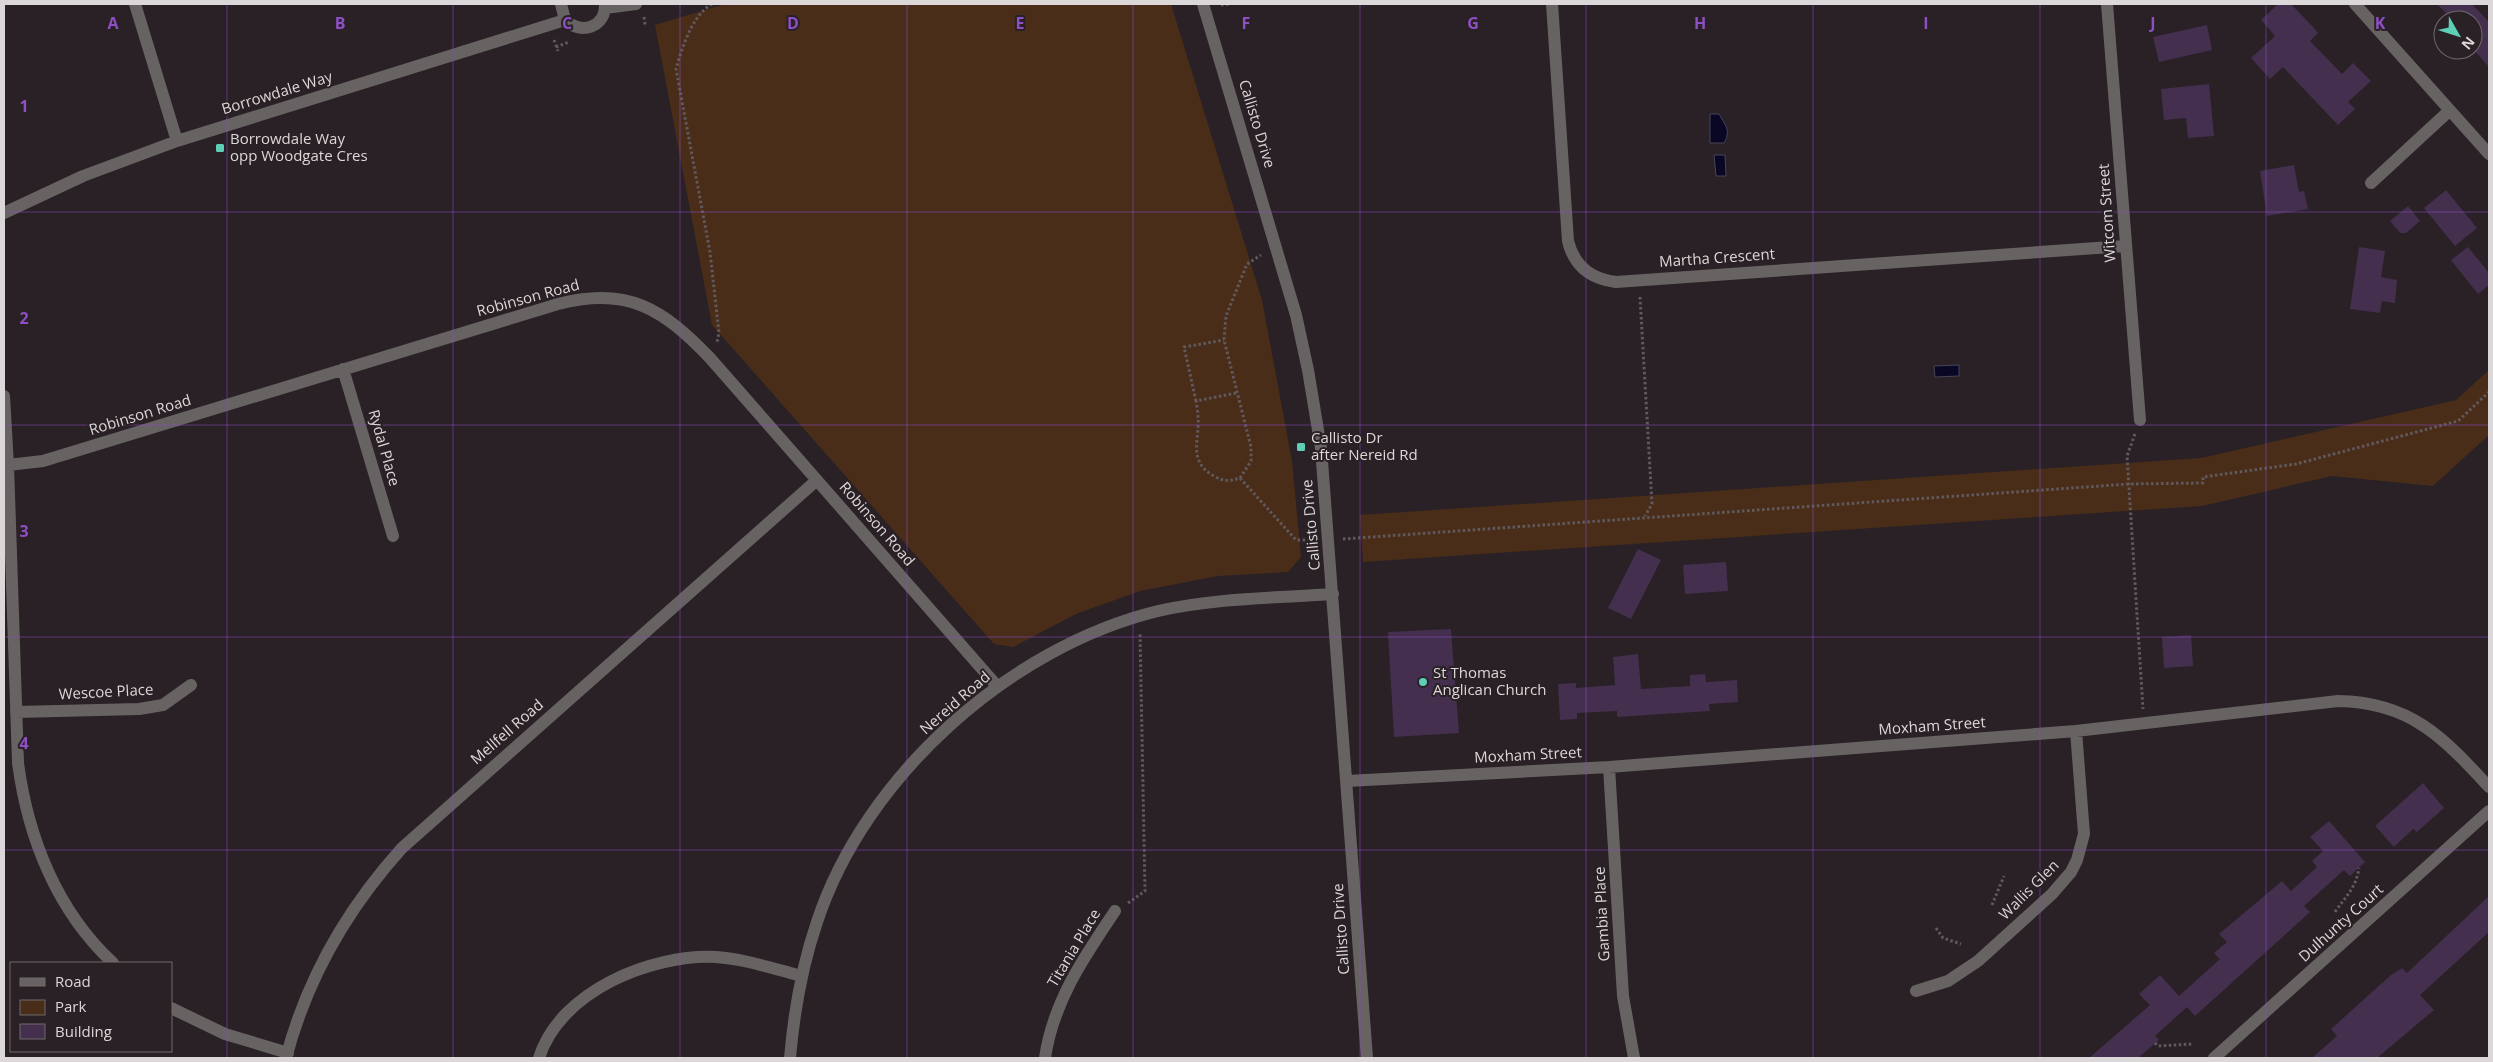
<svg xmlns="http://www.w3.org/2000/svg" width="2493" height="1062" font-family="'Open Sans',sans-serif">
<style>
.green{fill:#492d19}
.water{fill:#090723;stroke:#48455a}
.building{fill:#442f4e}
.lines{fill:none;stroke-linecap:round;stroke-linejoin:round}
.path{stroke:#60595d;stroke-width:3;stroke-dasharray:2.5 2.5;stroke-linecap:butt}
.minor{stroke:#686363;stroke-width:12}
.grid{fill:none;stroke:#8e4ec4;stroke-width:1;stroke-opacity:0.55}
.poi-dot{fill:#5eceb7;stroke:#292125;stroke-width:2}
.labels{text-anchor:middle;stroke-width:4;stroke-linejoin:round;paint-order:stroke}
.street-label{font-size:15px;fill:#dcd7d9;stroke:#292125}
.poi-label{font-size:15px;fill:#dcd7d9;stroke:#292125;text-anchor:start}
.grid-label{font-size:16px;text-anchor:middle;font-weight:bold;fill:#8e4ec4;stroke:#292125;stroke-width:4;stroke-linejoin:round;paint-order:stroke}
</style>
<rect width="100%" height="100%" fill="#292125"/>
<path class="green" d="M725,4H1171L1262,300L1292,461L1301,557L1288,572L1218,576L1140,591L1076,614L1013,647L994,644L712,325L655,25Z
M2489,370V435L2433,486L2332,476L2202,506L1363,562L1360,515L2201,458L2456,400Z"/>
<path class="water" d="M1710,114H1719C1726,126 1731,131 1724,143H1710Z
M1714,155H1725L1726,176H1716Z
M1959,365V376L1935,377L1934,366Z"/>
<path class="building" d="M2278,4H2291L2313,27L2318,33L2310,41L2342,74L2353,63L2371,81L2348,102L2355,109L2338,125L2283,67L2270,79L2251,58L2275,36L2261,20Z
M2437,4H2472L2489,22V67L2473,49V20H2453Z
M2207,25L2212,50L2159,62L2153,37Z
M2209,84L2214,136L2188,138L2186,118L2164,120L2161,89Z
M2294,165L2299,192L2304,191L2308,209L2267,216L2260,171Z
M2446,190L2477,228L2455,246L2424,208Z
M2408,206L2420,221L2406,233H2400L2390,221Z
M2359,247L2385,251L2381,277L2397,280L2395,303L2382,301L2380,313L2350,309Z
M2468,247L2489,273V285L2478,294L2451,260Z
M1638,549L1661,560L1631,619L1608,608Z
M1726,562L1728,591L1685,594L1683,565Z
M1451,629L1459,733L1394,737L1388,632Z
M2191,635L2193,666L2164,668L2162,637Z
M1638,654L1641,689L1690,686V675L1705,674L1706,682L1737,680L1738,702L1709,704L1710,711L1617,717V711L1577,713V719L1560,720L1558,684L1576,683V688L1615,685L1613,657Z
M2423,783L2444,808L2417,832L2413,829L2394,847L2375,826Z
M2329,821L2365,862L2350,876L2344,870L2304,906L2310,912L2195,1016L2187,1007L2155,1036L2159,1040L2138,1058H2089L2150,1005L2139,994L2160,975L2179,996L2220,959L2214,953L2227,942L2219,934L2282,881L2291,891L2317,867L2312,861L2323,851L2310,837Z
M2489,896V932L2420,995L2434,1010L2377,1058H2312L2337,1036L2331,1029L2391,975L2402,968L2407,973Z"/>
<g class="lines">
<path class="path" d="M712,4C692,15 682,48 676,69L710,252L719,333L717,342
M1221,5L1230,4
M644,17L645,25
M554,40L558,51
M556,47L569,42
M1640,297L1652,504L1645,516
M1236,393L1196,401C1197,406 1198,412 1198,417C1200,439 1187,461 1214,476C1224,482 1230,481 1240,478L1296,540H1311
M1196,401L1184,347L1224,340
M2135,434L2127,456L2143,709
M1240,478L1251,461V447L1224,340L1226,316L1247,264L1261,255
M1343,539L2129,484L2203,483V477L2296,464L2458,421L2489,392
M1128,903L1145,891L1140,633
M1992,905L2004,876
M2335,912C2346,896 2356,888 2359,868
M1936,928L1943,938L1961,944
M2155,1043L2158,1046L2192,1044"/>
<path class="minor" d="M135,4L177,141
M561,4L565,20C580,35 606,28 605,4
M1203,4L1296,315L1308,370L1321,448L1367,1058
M1552,4L1568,241C1574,266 1591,279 1616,282L2125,246
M2107,4L2140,420
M2355,4L2489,154
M605,8L636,4
M2371,183L2449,111
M4,213L83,176L177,141L565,20
M343,369L393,536
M4,396L8,465L18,763C28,838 57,911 113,963
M8,465L43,461L558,304C628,286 663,309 710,358L997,686
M16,712L139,709L163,705L191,685
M1609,767L1623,996L1634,1058
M1347,781L1609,767L2076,731L2338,701C2410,702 2443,737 2489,787
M1916,991L1948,981L1978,961L2052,894L2071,872L2077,860L2084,834L2076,731
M171,1008L225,1034L288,1053
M286,1058C307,978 347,909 402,848L817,480
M539,1058C560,991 651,954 716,957C745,959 774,969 802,976
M790,1058C794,1011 802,966 817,922C865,776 1010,647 1158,611C1215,598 1275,598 1333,594
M1045,1058C1053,1002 1084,957 1115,911
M2214,1058L2489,811"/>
</g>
<path class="grid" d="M227,4V1058M453,4V1058M680,4V1058M907,4V1058M1133,4V1058M1360,4V1058M1586,4V1058M1813,4V1058M2040,4V1058M2266,4V1058M4,212H2489M4,425H2489M4,637H2489M4,850H2489"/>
<g class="poi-dot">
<rect x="215" y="143" width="10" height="10" rx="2.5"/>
<rect x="1296" y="442" width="10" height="10" rx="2.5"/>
<circle cx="1423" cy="682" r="5"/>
</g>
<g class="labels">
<g class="street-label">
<text transform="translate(277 93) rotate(-17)" y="5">Borrowdale Way</text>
<text transform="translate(1257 124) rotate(73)" y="5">Callisto Drive</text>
<text transform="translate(2107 213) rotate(-94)" y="5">Witcom Street</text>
<text transform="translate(1717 258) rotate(-4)" y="5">Martha Crescent</text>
<text transform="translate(528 298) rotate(-15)" y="5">Robinson Road</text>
<text transform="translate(140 415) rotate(-17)" y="5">Robinson Road</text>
<text transform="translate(384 448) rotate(74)" y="5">Rydal Place</text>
<text transform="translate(877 524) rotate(49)" y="5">Robinson Road</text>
<text transform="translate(1311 525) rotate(-95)" y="5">Callisto Drive</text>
<text transform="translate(106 692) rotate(-3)" y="5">Wescoe Place</text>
<text transform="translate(955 703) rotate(-41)" y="5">Nereid Road</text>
<text transform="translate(1932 726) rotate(-4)" y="5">Moxham Street</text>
<text transform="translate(507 732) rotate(-41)" y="5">Mellfell Road</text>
<text transform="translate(1528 755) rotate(-3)" y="5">Moxham Street</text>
<text transform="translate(2029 890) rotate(-45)" y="5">Wallis Glen</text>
<text transform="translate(1602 914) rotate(-93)" y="5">Gambia Place</text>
<text transform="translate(2341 923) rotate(-42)" y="5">Dulhunty Court</text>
<text transform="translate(1341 929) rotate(-94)" y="5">Callisto Drive</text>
<text transform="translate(1074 948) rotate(-59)" y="5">Titania Place</text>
</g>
<g class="poi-label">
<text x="230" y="144">Borrowdale Way<tspan x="230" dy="17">opp Woodgate Cres</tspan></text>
<text x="1311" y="443">Callisto Dr<tspan x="1311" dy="17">after Nereid Rd</tspan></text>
<text x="1433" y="678">St Thomas<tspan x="1433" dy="17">Anglican Church</tspan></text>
</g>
</g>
<g class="grid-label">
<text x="113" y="29">A</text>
<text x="340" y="29">B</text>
<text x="567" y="29">C</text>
<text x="793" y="29">D</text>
<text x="1020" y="29">E</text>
<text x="1246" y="29">F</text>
<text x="1473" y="29">G</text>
<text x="1700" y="29">H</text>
<text x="1926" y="29">I</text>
<text x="2153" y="29">J</text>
<text x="2380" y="29">K</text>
<text x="24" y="112">1</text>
<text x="24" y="324">2</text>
<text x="24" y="537">3</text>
<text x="24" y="749">4</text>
</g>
<rect width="2493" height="1062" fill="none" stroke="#dcd7d9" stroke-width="10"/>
<rect x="10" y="962" width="162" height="90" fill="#292125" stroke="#716a6d"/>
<rect x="20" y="978" width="25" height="8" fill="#686363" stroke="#716a6d"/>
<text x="55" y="987" font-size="15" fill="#dcd7d9">Road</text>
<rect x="20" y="1000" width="25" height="15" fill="#492d19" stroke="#716a6d"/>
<text x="55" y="1012" font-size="15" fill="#dcd7d9">Park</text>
<rect x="20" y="1024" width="25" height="15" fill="#442f4e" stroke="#716a6d"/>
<text x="55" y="1037" font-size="15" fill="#dcd7d9">Building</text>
<g transform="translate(2458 35) rotate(129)"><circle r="24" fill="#292125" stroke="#716a6d"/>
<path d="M0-4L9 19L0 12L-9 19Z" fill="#5eceb7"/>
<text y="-8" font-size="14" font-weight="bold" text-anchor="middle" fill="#dcd7d9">N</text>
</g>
</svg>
